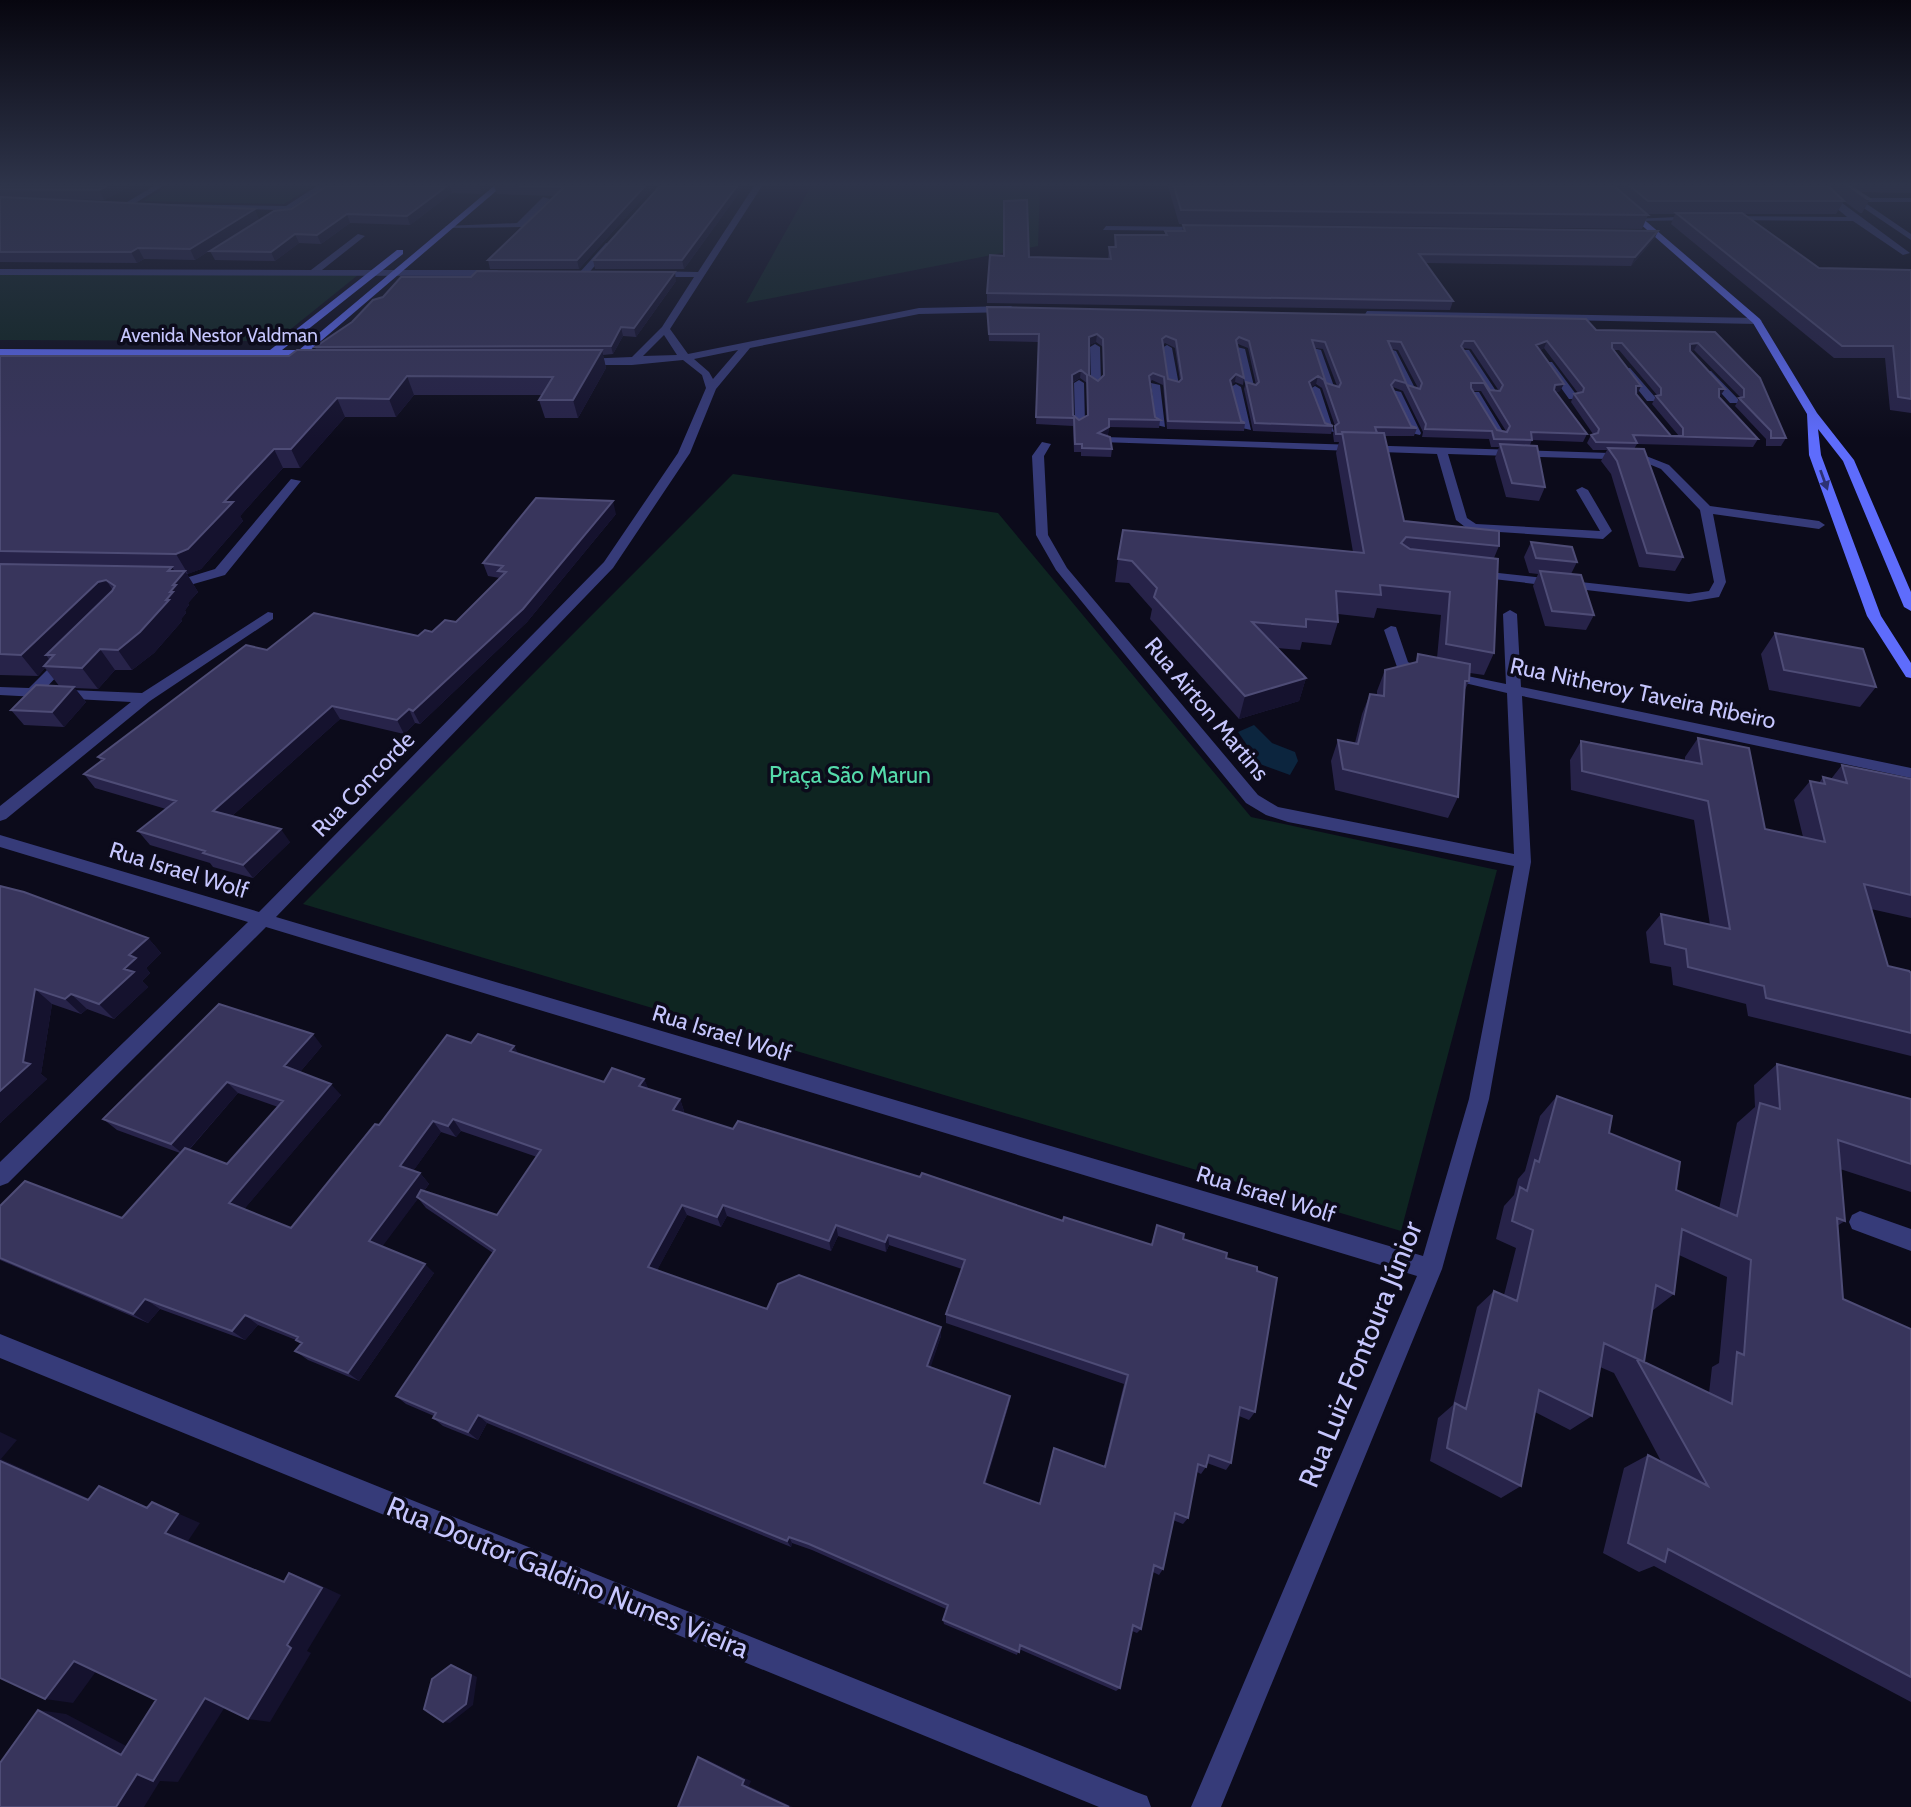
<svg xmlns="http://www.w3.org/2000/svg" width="1911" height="1807" font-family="Cabin,sans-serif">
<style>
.green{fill:#0e2521}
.water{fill:#0c253e}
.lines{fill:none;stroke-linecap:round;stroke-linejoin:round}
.lane{fill:#363b79;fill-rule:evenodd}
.street{fill:#363b79;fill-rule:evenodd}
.secondary{fill:#5e6cfc;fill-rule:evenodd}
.wall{fill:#272349;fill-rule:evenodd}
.shaded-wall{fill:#15122e}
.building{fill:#38355c;stroke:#4e4c76;stroke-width:2;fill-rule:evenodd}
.oneway{fill:#2d3275}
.labels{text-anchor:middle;stroke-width:7;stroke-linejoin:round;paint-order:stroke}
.far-street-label{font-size:19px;fill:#c6c6fe;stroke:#0c0b1b}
.street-label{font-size:23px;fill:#c6c6fe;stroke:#0c0b1b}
.park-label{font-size:23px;fill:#55dbab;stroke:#0c0b1b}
.near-street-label{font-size:28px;fill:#c6c6fe;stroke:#0c0b1b}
</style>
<rect width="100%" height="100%" fill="#0c0b1b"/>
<path class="green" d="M169,186H313L284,204L143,201Z
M811,186H1040L1038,246L746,303Z
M0,273L358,275L276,341L0,340Z
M733,474L998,513L1251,817L1497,870L1401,1231L303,904Z"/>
<path class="water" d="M1254,725L1272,743L1295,752L1298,761L1290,775L1260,764L1238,732Z"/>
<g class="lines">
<path class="lane" d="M1810,186H1819L1910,253L1903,255L1853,221L1725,220L1721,218L1725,216L1847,217Z
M1697,216L1700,220L1639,221L1635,219Z
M1095,344L1100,347L1101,383L1096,386L1091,383L1090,347Z
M1167,345L1172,348L1179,385L1174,388L1169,385L1162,348Z
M1237,347L1245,349L1255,390L1246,388Z
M1313,348L1321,350L1336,392L1327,390Z
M1388,349L1396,351L1417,392L1416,394L1407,392Z
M1463,350H1469L1498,394L1497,396H1489L1461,352Z
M1546,362H1552L1578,397L1577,399H1569L1544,364Z
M1624,368H1630L1655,397V401H1647L1624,372Z
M1705,371H1711L1738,399V403H1730L1705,375Z
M1079,380L1084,383L1085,423L1080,426L1075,423L1074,383Z
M1151,383L1160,385L1165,427L1156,425Z
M1236,384L1241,387L1251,430L1242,428L1231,387Z
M1315,386L1320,389L1334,432L1325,430L1310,389Z
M1392,390L1401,392L1421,433L1420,435L1411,433L1391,392Z
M1471,392H1479L1505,435L1504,437H1496L1470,394Z
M1105,437L1641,454L1669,465L1710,506L1819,521L1825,525L1819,529L1713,514L1726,582L1719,597L1689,602L1476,577L1471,576V570L1689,594L1709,591L1714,582L1700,510L1661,469L1639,460L1448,454L1467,518L1476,524L1600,531L1576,490L1582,487L1588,490L1612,531L1603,539L1469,530L1456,520L1437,454L1101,442L1100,440Z
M1860,1211L1911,1229V1251L1852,1229L1849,1222L1852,1215Z"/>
<path class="street" d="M154,186H163L129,207L122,205Z
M317,186H326L278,216L274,214L279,210L160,206L164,204L286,206Z
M754,186H762L670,329L688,354L919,308L1011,306L1015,309L1011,312L919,314L750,348L716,389L690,453L613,568L276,917L1423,1256L1469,1099L1514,866L1288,822L1266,815L1246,803L1056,570L1036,535L1032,456L1042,442L1051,444L1044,456L1048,535L1067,568L1258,795L1278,807L1514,854L1507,693L1397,667L1384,630L1391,626L1396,627L1408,662L1414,665L1506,684L1503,614L1510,610L1517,614L1521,687L1911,768V778L1522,696L1531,862L1489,1099L1442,1269L1221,1807H1191L1417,1276L266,927L8,1183L0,1186V1162L248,922L0,847V835L259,912L604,562L678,453L706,388L702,375L683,360L632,365H582L577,362L582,359L632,357L662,327L694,277H651L647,274L651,271L698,272ZM664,335L677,355L643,356ZM738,350L713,379L709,372L694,359Z
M1831,186H1840L1857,198H1911V202H1864L1911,234V240Z
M543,197L550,199L522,227L449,228L445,226L517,223Z
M1106,226L1203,227L1207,229L1203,231L1103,230Z
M358,234L365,236L322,270H497L501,273L497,276L0,275V269L311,270Z
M606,243L613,245L586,276H580V272Z
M1367,311L1757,318L1762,321L1757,324L1364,316Z
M291,479L301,481L225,575L190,585L163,584V578L189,577L215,569Z
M268,612L273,613V619L150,701L6,819L0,821V806L131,702L0,695V687L29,688L62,655L67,654L74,658L45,689L142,693Z
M0,1334L1136,1792L1147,1796L1151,1807H1099L0,1358Z"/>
<path class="secondary" d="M494,186H502L294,364L282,362L292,356L0,355V349L270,350L397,250H403V254L282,350H299Z
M1597,186H1605L1760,319L1817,413L1854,460L1911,592V611L1904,607L1843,461L1818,429L1821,455L1881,616L1911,663V678L1906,677L1867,616L1809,455L1807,414L1753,323Z"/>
</g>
<path class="wall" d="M0,186H131L104,200L32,199L259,219L195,260L144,259L137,263L0,262Z
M327,186H490L481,194L452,193L410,225L350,223L321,244L299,243L275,261L215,260L210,251L291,209Z
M494,186H654L579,269H490L488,260L555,196L497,194Z
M744,186L684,269H595L593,260Z
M1168,186H1911V193L1859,192L1870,199L1862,213H1860L1844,201L1836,214H1743L1819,268L1911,270V413L1890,410L1885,358H1834L1671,224L1675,214H1647L1648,215L1642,229L1179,224Z
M1183,225L1658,231L1654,239L1631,266L1426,263L1453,301L1450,310L987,303V293L1003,256L1108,259L1109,247H1114L1115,235H1165V231H1182Z
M676,281L636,337L623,336L613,354L603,355L606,368L578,418H545L539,400L542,395H414L396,417H345L300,468H283L240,516L243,521L201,569L187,574L198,592L188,603L189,605L185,610L186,613L181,619L182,621L154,653L132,670H115L98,689L74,688L86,702L64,727L24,725L11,710L60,687L45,668L38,676L0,675V356H289L316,350L315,347Z
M987,307L1596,330L1715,332L1786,438L1781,446H1766V439L1735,406L1740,397L1694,350L1690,351L1725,389L1719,397L1758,439L1753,447L1637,444L1634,449L1683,557L1675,571L1639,567L1611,474L1601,461L1607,450H1593L1587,443L1591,435L1593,434L1571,402L1574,394L1578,393L1544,348L1540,350L1560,391L1556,392L1587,434L1583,442L1532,440L1530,445L1545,487L1539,501L1506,497L1495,458L1499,447H1491L1489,439L1422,437L1423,432L1403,391L1393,387L1411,426L1417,428L1414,436H1384L1404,521L1499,546L1494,558V653L1484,675L1470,673L1469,681L1464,692L1458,797L1448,818L1335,790L1331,761L1338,740L1355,743L1362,714L1370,694L1377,695V691L1385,670L1415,663L1418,654L1437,658L1441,615L1377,608L1374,618L1338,614V622L1331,645L1302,642L1300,650L1277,648L1306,678L1299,701L1239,719L1150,619L1152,609L1129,583L1115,582L1118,559L1353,552L1336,453L1339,442H1334L1333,434L1335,426L1322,388L1316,384L1311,387L1325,423L1333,426L1331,434L1253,431L1244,389L1246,382L1256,385L1248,348L1238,344L1244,378L1243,385L1235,382L1231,385L1241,421L1245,423L1244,431L1167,429L1163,385L1152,380L1150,382L1155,417L1160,420L1159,428L1109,427L1108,434L1107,436L1112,449L1111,457L1081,456V452H1074L1073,426L1036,424L1039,342L989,341ZM1096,342L1103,347V376L1098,381L1089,375V345ZM1165,343L1175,348L1180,381L1179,382L1168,379L1163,345ZM1315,348L1323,349L1337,386L1326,383ZM1463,348L1471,349L1499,391L1490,390ZM1391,349L1398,350L1418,388L1407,385ZM1613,350H1619L1657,395L1656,396L1652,404L1679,436H1671L1636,394L1638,393ZM1080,378L1087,383V416L1079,420L1073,415L1072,383ZM1473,391H1481L1506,431L1497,430Z
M616,514L527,622L420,724L415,723L404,734L340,719L232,816L290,842L253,878L213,867L210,863L150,845L138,831L166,809L95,788L84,774L101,761L98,757L267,650L418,636L456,622L500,578L488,576L483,563Z
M1531,542L1577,562L1571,574L1594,615L1586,630L1545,626L1533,586L1538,574L1529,573L1524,557Z
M1775,633L1876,687L1860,707L1769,690L1761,654Z
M1698,738L1765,829L1803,837L1794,800L1810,781L1819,783L1823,777L1831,779L1842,765L1911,779V918L1871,909L1888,966L1911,973V1056L1748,1016L1746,1004L1673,985L1671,967L1650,963L1646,932L1661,914L1710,925L1694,820L1571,790L1570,760L1581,741L1685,761V757Z
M0,886L148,938L161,953L146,968L150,973L142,981L148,987L114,1019L87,1009L81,1014L52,1004L41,1074L47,1079L0,1123Z
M471,1043L514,1046L518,1054L604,1082L644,1079L648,1089L680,1099L684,1111L683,1113L733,1129L1151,1245L1157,1225L1183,1239L1226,1258L1255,1412L1249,1420L1239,1416L1231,1463L1226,1470L1207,1463L1206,1467L1201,1474L1197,1472L1188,1518L1183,1524L1173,1520L1163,1569L1159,1575L1153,1572L1141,1629L1137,1633L1132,1631L1120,1688L1116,1691L1019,1649L1017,1655L944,1624L943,1620L946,1609L812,1550L792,1543L791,1547L487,1423L478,1440L443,1426L433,1418L434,1416L406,1404L396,1396L493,1253L426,1208L418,1198L382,1246L434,1273L359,1381L308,1360L295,1351L301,1344L296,1340L258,1325L245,1340L160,1309L148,1323L0,1260V1206L122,1218L180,1153L117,1130L103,1119L322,1046L300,1072L341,1095L244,1209L291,1228L379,1125ZM238,1093L278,1107L227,1164L189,1150ZM461,1131L537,1157L497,1215L424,1191L429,1184L420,1173L413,1171L441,1132L456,1137ZM687,1215L721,1227L727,1216L831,1251L838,1236L886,1252L889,1245L962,1269L946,1314V1323L1124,1384L1104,1466L1040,1504L985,1484L1009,1404L1010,1396L930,1367L941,1336V1327L767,1309L657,1270Z
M1777,1064L1911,1099V1192L1840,1169L1845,1221L1837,1226L1843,1299L1911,1329V1702L1654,1566L1639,1572L1603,1553L1624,1468L1648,1455L1662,1463L1614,1373L1600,1367L1592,1416L1570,1430L1535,1412L1521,1486L1501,1498L1430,1461L1438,1418L1453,1405L1477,1307L1494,1291L1504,1295L1516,1248L1496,1239L1504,1206L1514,1195L1518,1179L1525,1171L1540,1116L1557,1096L1609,1133L1676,1190L1719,1209L1737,1123L1755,1107L1754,1085ZM1679,1255L1727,1277L1719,1363L1712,1367L1709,1393L1644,1362L1652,1311L1674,1294Z"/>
<path class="shaded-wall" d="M107,186H131L104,200L99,190Z
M447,186H450L452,193L410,225L407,216Z
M479,186H490L481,194Z
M645,186H654L579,269L577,260Z
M737,186H744L684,269L682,260Z
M255,209L259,219L195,260L190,249Z
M347,214L350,223L321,244L317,235Z
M1658,231L1654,239L1631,266L1635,257Z
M295,234L299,243L275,261L271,252Z
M138,248L144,259L137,263L131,252Z
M675,272L676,281L636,337L634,328Z
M621,327L623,336L613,354L611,346Z
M1097,334L1096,342L1089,345V337Z
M1547,341L1544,348L1533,353L1536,345Z
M1698,343L1694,350L1686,351L1690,344Z
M602,350L606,368L578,418L573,400Z
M1081,370L1080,378L1071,383L1072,375Z
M1236,374L1235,382L1228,388L1230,380Z
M407,376L414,395L396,417L389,399Z
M1318,376L1316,384L1308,390L1309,382Z
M1564,384L1560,391L1552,393L1555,385Z
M1636,386H1641L1638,393L1632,394Z
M1719,389H1725L1720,396L1715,397Z
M337,398L345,417L300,468L291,449Z
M1109,427L1108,434L1098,441V433Z
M274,449L283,468L240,516L243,521L201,569L188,574L176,554Z
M613,501L616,514L527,622L420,724L413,711Z
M172,567L179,578L185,571L198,592L188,603L189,605L185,610L186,613L181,619L182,621L154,653L132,670L118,650L168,571Z
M106,580L120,601L54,655H46L51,662L44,666L45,668L38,676L21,655L98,582Z
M100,649L115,670L98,689L82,668Z
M1306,678L1299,701L1239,719L1245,696Z
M74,687L86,702L64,727L52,712Z
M332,706L340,719L223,824L213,811Z
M409,709L415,723L404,734L397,720Z
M281,829L290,842L253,878L243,865Z
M148,938L161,953L146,968L150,973L142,981L148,987L114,1019L99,1004L124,969L129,955Z
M35,989L52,1004L41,1074L47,1079L0,1123V1091L23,1062Z
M71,994L87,1009L81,1014L65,999Z
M313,1034L322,1046L295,1078L284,1066Z
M514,1046L520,1058L510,1051Z
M644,1079L649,1090L639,1086Z
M227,1082L238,1093L184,1155L171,1144Z
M331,1084L341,1095L241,1213L229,1203Z
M680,1099L684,1111L678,1121L673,1110Z
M453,1119L461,1131L456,1137L448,1126Z
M433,1121L441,1132L409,1177L400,1166Z
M420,1173L429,1184L379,1251L369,1241Z
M682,1205L687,1215L654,1276L648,1267Z
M723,1205L727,1216L721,1227L717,1217Z
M836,1225L838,1236L831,1251L829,1241Z
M888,1235L889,1245L886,1252L885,1242Z
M425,1264L434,1273L359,1381L348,1373Z
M145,1299L160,1309L148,1323L133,1314Z
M245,1315L258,1325L245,1340L232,1331Z
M941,1327V1336L928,1375L927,1366Z
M1010,1396L1009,1404L984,1490V1483Z
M478,1415L487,1423L478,1440L468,1432Z
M0,1432L17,1440L1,1459L112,1509L88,1500L0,1461Z
M99,1486L123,1496L170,1517L147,1508Z
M152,1502L200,1523L188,1541L303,1589L284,1582L165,1533Z
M789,1537L792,1543L791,1547L787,1541Z
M289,1573L309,1580L341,1595L307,1651L311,1653L270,1722L248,1719Z
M74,1661L100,1666L73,1703L45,1699Z
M451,1665L457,1667L477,1677L473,1705L450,1723L443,1722Z
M205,1698L228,1702L178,1782L160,1781L144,1807H116L137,1774Z
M38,1710L66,1714L147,1757L121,1755Z
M698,1757L706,1759L751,1781L749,1786L793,1807H789L742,1785Z"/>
<path class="building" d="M0,186H107L99,190L0,189Z
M327,186H447L407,216L347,214L317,235L295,234L271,252L210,251L274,211L291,209Z
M519,186H645L577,260H488L564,187Z
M660,186H737L682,260H593Z
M1174,186H1614L1648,215L1181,210Z
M1630,186H1828L1844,201H1648Z
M1849,186H1850L1870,199H1867Z
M0,197L255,209L190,249L138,248L131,252H0Z
M1027,200L1029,257L1111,259L1109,247H1116L1115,235H1167L1165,231H1185L1183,225L1658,231L1635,257L1419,254L1453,301L987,293L990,255L1004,256V201Z
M1676,213H1742L1819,268L1911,270V399L1898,397L1893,346H1842Z
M477,271L675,272L634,328L621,327L611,346L315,347L352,322L373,300L383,297L401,277H471Z
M987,307L1586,319L1596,330L1715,332L1760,378L1786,438H1771V431L1739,398L1744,397V389L1698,343L1690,344V351L1725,389H1719V397L1758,439L1633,435L1637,443L1596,442L1591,435L1598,433L1599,429L1574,394L1583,392L1584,388L1547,341L1536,345L1564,384L1555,385L1554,390L1587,434L1531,432L1532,440L1494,439L1492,431L1425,429L1426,424L1406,383L1395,380L1391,385L1411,426L1417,428L1375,427L1377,433L1342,432V434H1336L1335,426L1339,423L1324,380L1318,376L1309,382L1325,423L1333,426L1255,423L1246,382L1256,385L1259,382L1249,341L1239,337L1236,340L1244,378L1236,374L1230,380L1241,421L1245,423L1168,421L1164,377L1153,373L1149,376L1155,417L1160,420L1109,419V427L1098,433L1110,437L1112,449L1082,448V444H1075L1074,418L1036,417L1039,334H989ZM1097,334L1103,339L1104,375L1098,381L1089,375V337ZM1166,336L1176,340L1182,379L1179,382L1168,379L1162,339ZM1312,340L1325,342L1341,383L1339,387L1326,383ZM1388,341L1401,342L1422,383L1420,389L1407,385ZM1464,341H1474L1503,385L1500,391L1490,390L1461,346ZM1612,343H1622L1661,388V395L1656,396L1683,428V436H1671L1636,394V386H1641L1612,348ZM1081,370L1087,375L1088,415L1079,420L1073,415L1072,375ZM1471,383H1484L1510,426L1507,432L1497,430L1471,388Z
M297,350H602L573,400H539L553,377L407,376L389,399L337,398L291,449H274L224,502H233L188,549L176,554L0,551V356H289Z
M1342,432L1384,433L1404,521L1499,531V546L1406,537L1401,543L1410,549L1498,559L1494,653L1446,644L1450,592L1380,585L1381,595L1336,591L1338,622L1306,619V627L1252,622L1306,678L1245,696L1154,597L1157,588L1132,561L1118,559L1123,530L1364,553Z
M1500,444L1537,446L1545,487L1512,483Z
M1608,448L1644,449L1683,557L1647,553L1617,461Z
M536,498L613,501L523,609L413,711L409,709L397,720L332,706L213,811L281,829L243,865L203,853L205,851L138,831L176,801L84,774L104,759L98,757L246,645L267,650L314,613L418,636L425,630L432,632L445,620L456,622L506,572L498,571L503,566L483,563Z
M1531,542L1572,547L1577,562L1536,558Z
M0,564L172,567L168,571H185L173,585H176L170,592H173L166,600H169L140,632L118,650L100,649L82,668L44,666L54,655H46L112,591L115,586L106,580L98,582L21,655L0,654Z
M1540,571L1581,575L1594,615L1552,611Z
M1775,633L1863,649L1876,687L1784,670Z
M1418,654L1470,664L1469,681H1465L1458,797L1343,769L1338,740L1358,744L1370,694L1384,696L1385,670L1417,662Z
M36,685L74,687L52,712L11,710Z
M1698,738L1749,748L1765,829L1825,842L1810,781L1825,784L1823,777L1847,783L1842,765L1911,779V895L1864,884L1888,966L1909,971L1911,973V1033L1766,998L1764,986L1688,967L1686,949L1665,944L1661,914L1730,929L1708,801L1582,771L1581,741L1702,764Z
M0,886L24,892L148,938L129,955L136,958L124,969L134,972L99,1004L71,994L65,999L35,989L23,1062L30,1064L0,1091Z
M219,1004L313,1034L284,1066L331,1084L229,1203L291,1228L375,1124L379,1125L447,1035L471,1043L478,1034L514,1046L510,1051L604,1082L612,1068L644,1079L639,1086L680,1099L673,1110L733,1129L738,1121L920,1177L922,1173L1063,1221L1064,1217L1152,1245L1157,1225L1184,1234L1183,1239L1227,1253L1226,1258L1257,1267V1271L1277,1278L1255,1412L1240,1407L1231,1463L1209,1455L1206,1467L1198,1464L1188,1518L1175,1513L1163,1569L1154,1565L1141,1629L1133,1625L1120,1688L1020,1645L1019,1652L943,1620L948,1605L809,1544L789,1537L787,1541L478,1415L468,1432L433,1418L436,1413L396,1396L495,1250L417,1197L421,1190L497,1215L541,1150L453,1119L448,1126L433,1121L400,1166L420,1173L369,1241L425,1264L348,1373L295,1351L302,1343L296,1340L298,1337L245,1315L232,1331L145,1299L133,1314L0,1258V1206L25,1181L122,1218L185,1148L227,1164L283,1101L227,1082L171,1144L103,1119ZM682,1205L717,1217L723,1205L829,1241L836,1225L885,1242L888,1235L965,1260L946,1314L1128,1375L1105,1467L1054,1448L1040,1504L984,1483L1010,1396L927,1366L941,1327L799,1275L778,1284L767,1309L648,1267Z
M1777,1064L1911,1099V1164L1838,1140L1845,1221L1837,1218L1843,1299L1911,1329V1677L1668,1549L1665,1562L1628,1543L1648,1455L1708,1486L1636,1358L1732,1404L1737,1352L1744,1355L1751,1260L1682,1229L1674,1294L1656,1285L1644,1362L1604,1343L1592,1416L1539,1390L1521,1486L1447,1448L1455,1403L1466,1409L1494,1291L1517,1301L1533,1230L1512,1221L1520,1187L1527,1191L1535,1160L1539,1162L1557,1096L1612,1116L1609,1133L1680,1162L1676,1190L1737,1216L1760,1103L1780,1109Z
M0,1461L88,1500L99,1486L147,1508L152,1502L178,1514L165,1533L284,1582L289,1573L322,1588L287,1645L291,1648L248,1719L205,1698L153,1781L137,1774L116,1807H0V1763L38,1710L121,1755L156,1700L74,1661L45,1699L0,1678Z
M451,1665L471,1675L466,1704L443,1722L424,1709L432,1679Z
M698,1757L744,1780L742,1785L789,1807H678Z"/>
<defs><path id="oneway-solid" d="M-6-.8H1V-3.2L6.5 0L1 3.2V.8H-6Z" transform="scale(1.75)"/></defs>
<use class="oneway" href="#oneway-solid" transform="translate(1824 480) rotate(70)"/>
<linearGradient id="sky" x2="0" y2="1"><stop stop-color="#07060f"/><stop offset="0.42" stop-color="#2e344a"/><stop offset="1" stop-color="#2e344a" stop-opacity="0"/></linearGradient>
<rect width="1911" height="439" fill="url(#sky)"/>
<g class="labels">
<g class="far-street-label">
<text x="219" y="342">Avenida Nestor Valdman</text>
</g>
<g class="street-label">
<text transform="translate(1643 693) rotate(12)" y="8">Rua Nitheroy Taveira Ribeiro</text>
<text transform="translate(1207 709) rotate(50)" y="8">Rua Airton Martins</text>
<text transform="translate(363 784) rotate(-46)" y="8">Rua Concorde</text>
<text transform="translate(179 870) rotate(17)" y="8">Rua Israel Wolf</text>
<text transform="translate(722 1033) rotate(17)" y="8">Rua Israel Wolf</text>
<text transform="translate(1266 1194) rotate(17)" y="8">Rua Israel Wolf</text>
</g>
<g class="park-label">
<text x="850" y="783">Praça São Marun</text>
</g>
<g class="near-street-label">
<text transform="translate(1360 1354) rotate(-68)" y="10">Rua Luiz Fontoura Júnior</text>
<text transform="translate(568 1577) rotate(22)" y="10">Rua Doutor Galdino Nunes Vieira</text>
</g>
</g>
</svg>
